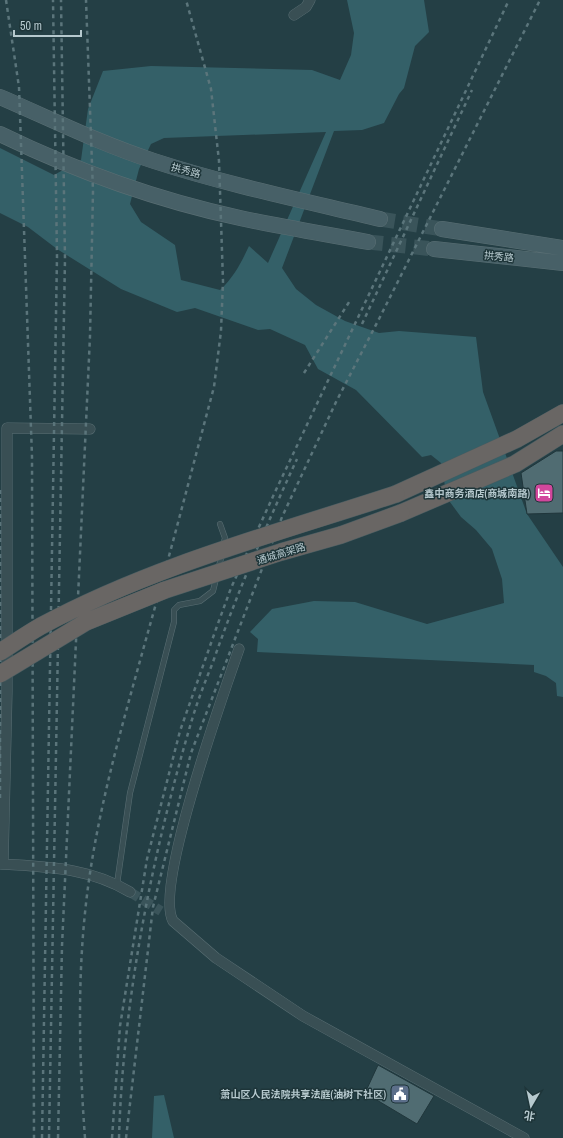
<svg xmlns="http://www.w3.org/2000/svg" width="563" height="1138" font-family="'Archivo Narrow','Noto Sans SC',sans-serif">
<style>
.water{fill:#346068;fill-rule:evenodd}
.building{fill:#506c72;stroke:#20363b}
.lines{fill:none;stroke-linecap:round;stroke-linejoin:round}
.minor-tunnel{stroke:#3a545a;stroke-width:10;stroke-dasharray:10 5;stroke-linecap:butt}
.secondary-tunnel{stroke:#3a545a;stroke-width:15;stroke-dasharray:15 8;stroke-linecap:butt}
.service-casing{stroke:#5a6f74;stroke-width:6}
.minor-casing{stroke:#5a6f74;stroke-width:11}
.secondary-casing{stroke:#5a6f74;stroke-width:16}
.trunk-casing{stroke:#475c61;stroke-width:18}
.service{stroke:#394f54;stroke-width:5}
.minor{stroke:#394f54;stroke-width:10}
.secondary{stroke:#476067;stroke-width:15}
.trunk{stroke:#696664;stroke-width:17}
.rail{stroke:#5b757b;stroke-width:2.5;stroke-dasharray:4 4;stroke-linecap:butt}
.trunk-bridge-casing{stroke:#475c61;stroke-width:18;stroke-linecap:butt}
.trunk-bridge{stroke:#696664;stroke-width:17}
.labels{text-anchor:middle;stroke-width:3;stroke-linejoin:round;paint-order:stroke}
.street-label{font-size:10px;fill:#b6c9ce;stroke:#1e3539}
.poi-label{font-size:10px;font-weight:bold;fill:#b6c9ce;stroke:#1e3539;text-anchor:end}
</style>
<rect width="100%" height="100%" fill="#243f45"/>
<path class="water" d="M347,0H424L429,32L415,46L404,88L399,94L384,123L362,130L334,131L282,268L296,289L316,305L345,321L379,333L399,331L476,337L483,392L527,514L563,567V697L557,696L556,683L546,676L534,672V665L257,652L258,639L250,632L272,609L314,601L355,602L427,624L504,603L502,579L492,549L476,530L461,517L447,498L441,463L431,455L422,457L356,390L318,369L305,345L270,329L258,330L195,308L177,312L121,289L57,249L28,227L0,213V148L54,175L81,160L88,109L103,71L151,66L312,70L340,80L351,55L354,33ZM326,132L268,263L249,246C241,263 234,277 220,290L181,280L175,245L141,222L130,204L139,169L151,144L164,138Z
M164,1095L174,1138H152L154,1096Z"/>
<path class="building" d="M556,451H563V513L527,514L521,473Z
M378,1065L434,1096L417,1124L365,1093Z"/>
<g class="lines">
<path class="minor-tunnel" d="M130,892L161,911"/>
<path class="secondary-tunnel" d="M380,219L442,229
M368,242L434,249"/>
<defs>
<path id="service" d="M220,524L225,538L223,546
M117,884L130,793L174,622V610L179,605L200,601L213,591L222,554"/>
<path id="minor" d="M294,15L306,7L310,0
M239,649C224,692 154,888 173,921L216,958L303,1016L524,1138
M0,864C46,867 88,867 130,892
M3,864L7,692V428L90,429"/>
<path id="secondary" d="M0,97C51,119 101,144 154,161C228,185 305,201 380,219
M0,134C76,171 157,200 240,218C282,227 325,234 368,242
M442,229L563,248
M434,249L563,263"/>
<path id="trunk" d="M396,494L517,439L563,413
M401,513L515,464L563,434"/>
</defs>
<use href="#service" class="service-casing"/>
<use href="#minor" class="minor-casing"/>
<use href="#secondary" class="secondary-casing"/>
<use href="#trunk" class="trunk-casing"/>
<use href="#service" class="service"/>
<use href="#minor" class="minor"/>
<use href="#secondary" class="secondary"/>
<use href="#trunk" class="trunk"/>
<path class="rail" d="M6,0L19,87L32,457L34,1138
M362,324L472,90
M304,373L351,299
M0,490V799
M42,1138L57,257L53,0
M49,1138L65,259L61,0
M58,1138L62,946L90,336L93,191L86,0
M85,1138C79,1057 77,976 87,895C98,806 124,719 148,632C171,551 192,469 214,387L221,331L223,281L219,161L211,89L186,0
M112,1138L120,1026L147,859L180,731L216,629L231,588L275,492L509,0
M119,1138C123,1000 152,855 191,723C197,702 205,682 213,662C237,593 266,526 297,459
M126,1138L153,907L191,753L282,517L336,402L380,317L540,0"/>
<defs>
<path id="trunk-bridge" d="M0,652C14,643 27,634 41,626C152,566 277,533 396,494
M0,674L86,622L165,590L281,552L341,535L401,513"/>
</defs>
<use href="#trunk-bridge" class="trunk-bridge-casing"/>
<use href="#trunk-bridge" class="trunk-bridge"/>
</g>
<defs>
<symbol id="hotel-square" viewBox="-11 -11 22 22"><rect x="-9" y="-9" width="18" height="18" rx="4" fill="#d1479c" stroke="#1e3539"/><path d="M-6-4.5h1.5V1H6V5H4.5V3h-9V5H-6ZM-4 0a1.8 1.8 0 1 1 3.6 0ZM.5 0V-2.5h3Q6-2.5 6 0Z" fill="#fff"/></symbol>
<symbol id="civic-square" viewBox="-11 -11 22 22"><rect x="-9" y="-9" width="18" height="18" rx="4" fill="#5c6f8a" stroke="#1e3539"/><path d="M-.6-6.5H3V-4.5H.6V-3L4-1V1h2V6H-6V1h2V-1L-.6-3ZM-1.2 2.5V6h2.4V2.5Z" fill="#fff"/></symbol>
</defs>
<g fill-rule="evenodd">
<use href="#hotel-square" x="533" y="482" width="22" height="22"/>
<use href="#civic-square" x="389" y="1083" width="22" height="22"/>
</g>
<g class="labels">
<g class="street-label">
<text transform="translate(186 170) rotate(15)" y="4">拱秀路</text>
<text transform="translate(499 256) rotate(6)" y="4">拱秀路</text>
<text transform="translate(281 553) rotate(-17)" y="4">通城高架路</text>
</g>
<g class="poi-label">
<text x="530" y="497">鑫中商务酒店(商城南路)</text>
<text x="386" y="1098">萧山区人民法院共享法庭(油树下社区)</text>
</g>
</g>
<g transform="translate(531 1106) rotate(189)" stroke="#1e3539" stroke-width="3" paint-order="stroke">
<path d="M0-3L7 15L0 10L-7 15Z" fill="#b6c9ce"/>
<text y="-6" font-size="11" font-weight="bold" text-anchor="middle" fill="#b6c9ce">北</text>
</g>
<path d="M14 30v6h67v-6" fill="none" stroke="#b6c9ce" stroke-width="2"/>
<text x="20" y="30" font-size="12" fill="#b6c9ce" stroke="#1e3539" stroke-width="3" paint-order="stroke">50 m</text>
</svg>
